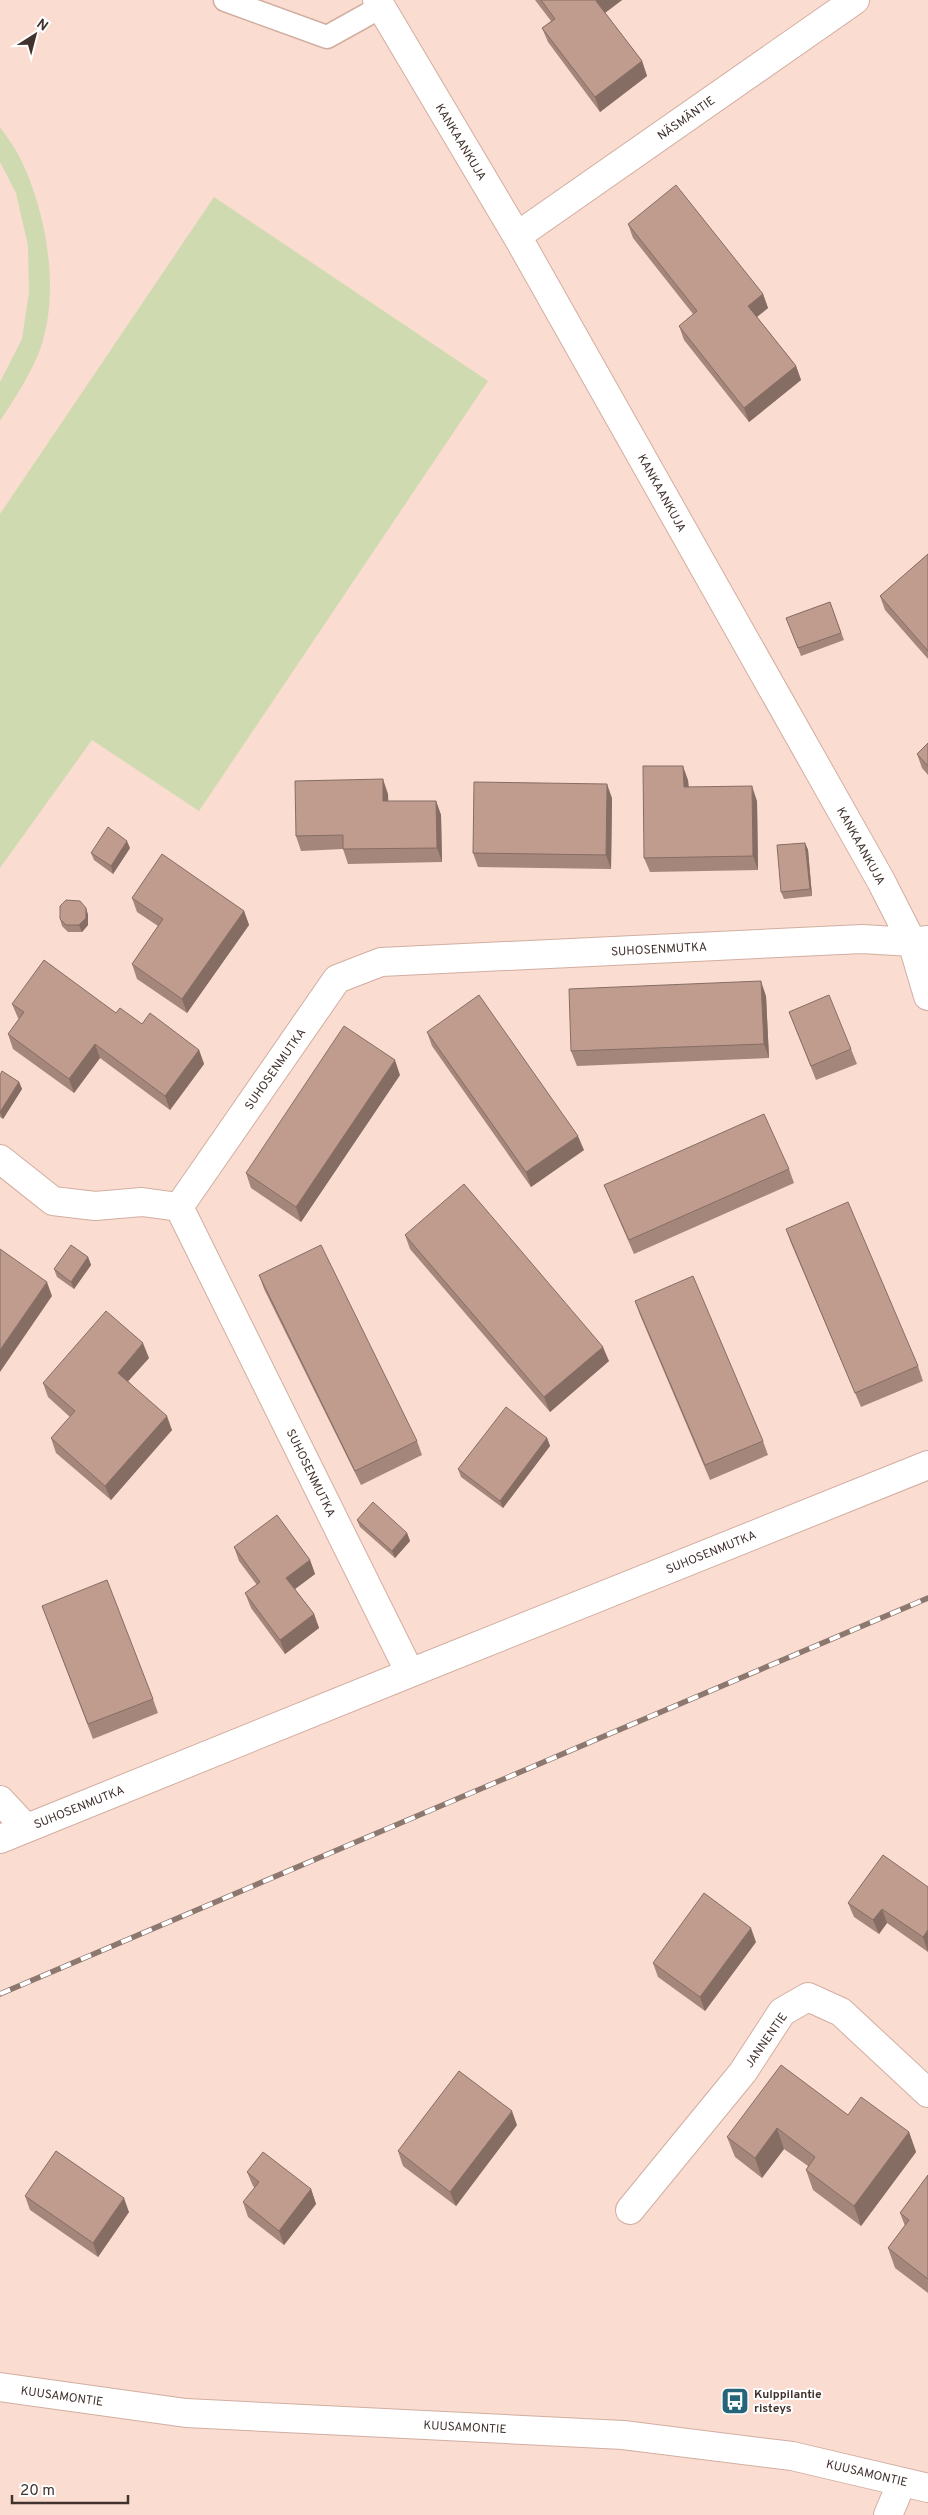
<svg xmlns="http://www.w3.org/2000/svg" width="928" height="2515" font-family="Overpass,sans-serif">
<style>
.green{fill:#d0dab0}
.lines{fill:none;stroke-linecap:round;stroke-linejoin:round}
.lane-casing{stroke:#d2aea1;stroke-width:25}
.street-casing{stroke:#d2aea1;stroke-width:30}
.primary-casing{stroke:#d2aea1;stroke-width:30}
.lane{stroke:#fff;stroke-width:22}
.street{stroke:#fff;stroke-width:28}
.primary{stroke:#fff;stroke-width:28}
.rail-casing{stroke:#8d7870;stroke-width:5.5}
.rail{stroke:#fff;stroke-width:4;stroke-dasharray:11;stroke-linecap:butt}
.wall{fill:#a5867b}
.shaded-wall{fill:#866d64}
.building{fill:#c09c8f;stroke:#866d64}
.labels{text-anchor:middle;stroke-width:4;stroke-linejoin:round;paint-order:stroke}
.street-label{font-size:12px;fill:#41322d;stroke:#fff}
.poi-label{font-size:12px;font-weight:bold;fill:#41322d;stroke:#fff;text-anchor:start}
</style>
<rect width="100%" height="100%" fill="#fadcd0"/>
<path class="green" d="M0,127C6,136 14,146 19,156C47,211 62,296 38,355C28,378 14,400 0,421V382L22,339L29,292L28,246L16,193L0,162Z
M214,197L488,381L199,811L92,740L0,868V514Z"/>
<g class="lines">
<defs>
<path id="lane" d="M225,0L327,37L381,7"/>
<path id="street" d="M377,0L517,236L881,881L912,942L928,996
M517,236L855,0
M928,940L912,942L862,939L381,962L337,979L179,1207L410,1673L928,1465
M0,1159L53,1201L95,1206L142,1202L179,1207
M0,1800L26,1828
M0,1839L410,1673
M630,2210L743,2072L782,2012L808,1997L841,2012L928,2093
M888,2515L902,2482"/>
<path id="primary" d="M0,2387L186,2413L623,2435L792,2456L928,2488"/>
</defs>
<use href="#lane" class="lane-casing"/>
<use href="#street" class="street-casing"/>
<use href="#primary" class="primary-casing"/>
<use href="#lane" class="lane"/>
<use href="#street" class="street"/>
<use href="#primary" class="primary"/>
<defs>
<path id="rail" d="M0,1994L928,1598"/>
</defs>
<use href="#rail" class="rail-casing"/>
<use href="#rail" class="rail"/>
</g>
<path class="wall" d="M535,0H622L605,13L642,61L647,76L600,112L548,42L542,28L551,21Z
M628,224L763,294L768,308L757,317L796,366L801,380L749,422L684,340L679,326L693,314L633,238Z
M928,554V659L885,610L880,596Z
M830,602L844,640L801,656L786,618Z
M928,743V775L922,768L917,754Z
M688,780L689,787L757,801L758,870L650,872L644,858Z
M388,794V801H436L441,815L442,862L348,864L343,849L301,851L296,836Z
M612,798L611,869L478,867L473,853Z
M805,843L808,850L812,896L784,899L781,892Z
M130,848L113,874L94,860L91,853Z
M132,898L244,911L249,925L187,1013L137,979L132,964L158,926L137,912Z
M86,908L88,915V925L82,932H68L62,926L60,919Z
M766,996L769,1058L577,1066L571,1051Z
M12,1004L116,1013L142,1024L199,1050L204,1064L170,1110L100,1058L74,1093L13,1049L8,1034L19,1019L18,1018Z
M789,1012L851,1049L857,1064L816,1080Z
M427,1032L584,1150L531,1187L432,1046Z
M0,1075L19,1082L22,1089L3,1119L0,1117Z
M400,1075L301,1222L251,1188L246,1173Z
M789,1169L794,1183L634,1254L610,1199L604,1185Z
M786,1229L918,1366L923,1381L861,1407L791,1243Z
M405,1235L609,1361L550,1412L410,1249Z
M88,1257L91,1265L74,1289L57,1277L54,1269Z
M259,1275L417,1441L422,1455L361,1485L264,1289Z
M635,1301L763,1441L768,1455L710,1480L640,1315Z
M149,1358L128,1381L172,1430L111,1500L56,1453L51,1438L70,1417L48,1397L43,1383Z
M547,1438L550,1446L503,1508L461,1477L458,1469Z
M357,1520L407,1533L410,1541L395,1558L360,1527Z
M234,1547L310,1560L315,1574L295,1589L314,1614L319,1628L285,1654L251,1608L245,1593L257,1585L239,1561Z
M42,1606L153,1699L158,1713L93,1739Z
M928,1887V1952L887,1923L879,1934L854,1917L848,1903Z
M756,1942L705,2011L658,1977L653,1963Z
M848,2115L909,2132L916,2152L861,2226L813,2190L806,2170L808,2166L784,2149L762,2178L735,2157L727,2137Z
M517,2125L456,2206L403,2166L398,2151Z
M247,2172L311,2189L316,2204L284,2245L248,2217L243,2202L255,2188L253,2186Z
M928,2175V2293L895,2268L888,2248L905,2226L900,2213Z
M25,2196L129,2212L98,2257L30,2210Z"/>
<path class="shaded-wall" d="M597,0H622L602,15L596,1Z
M642,61L647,76L600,112L595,97Z
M763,294L768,308L753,320L748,306Z
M796,366L801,380L749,422L744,408Z
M683,766L688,780L689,802L684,787Z
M383,779L388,794L389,816L383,801Z
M607,784L612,798L611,869L606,855Z
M752,786L757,801L758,870L753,856Z
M436,801L441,815L442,862L437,848Z
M127,841L130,848L113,874L111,866Z
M805,843L808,850L812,896L810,889Z
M86,908L88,915V925L82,932L79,925Z
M244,911L249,925L187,1013L182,999Z
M761,981L766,996L769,1058L764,1044Z
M95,1044L100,1058L74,1093L69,1079Z
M199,1050L204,1064L170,1110L165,1096Z
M395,1060L400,1075L301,1222L296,1207Z
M19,1082L22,1089L3,1119L0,1112Z
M578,1136L584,1150L531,1187L526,1172Z
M88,1257L91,1265L74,1289L71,1282Z
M47,1282L52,1296L0,1372V1350Z
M143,1343L149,1358L123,1387L118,1373Z
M603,1347L609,1361L550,1412L544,1397Z
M167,1416L172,1430L111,1500L105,1486Z
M547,1438L550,1446L503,1508L500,1501Z
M407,1533L410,1541L395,1558L392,1551Z
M310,1560L315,1574L291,1592L286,1578Z
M314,1614L319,1628L285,1654L280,1640Z
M882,1909L887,1923L879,1934L873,1920Z
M751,1928L756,1942L705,2011L700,1997Z
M928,1930V1952L923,1937Z
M512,2111L517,2125L456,2206L450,2192Z
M777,2128L784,2149L762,2178L755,2158Z
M909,2132L916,2152L861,2226L854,2206Z
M311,2189L316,2204L284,2245L279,2231Z
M124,2198L129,2212L98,2257L93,2243Z"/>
<path class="building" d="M541,0H597L596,1L642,61L595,97L542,28L555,19Z
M676,185L763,294L748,306L796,366L744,408L679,326L697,311L628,224Z
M928,554V651L880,596Z
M830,602L841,633L798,648L786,618Z
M928,743V766L917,754Z
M643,766H683L684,787L752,786L753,856L644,858Z
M383,779V801H436L437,848L343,849V835L296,836L295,781Z
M474,782L607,784L606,855L473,853Z
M108,827L127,841L111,866L91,853Z
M805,843L810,889L781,892L777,845Z
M162,854L244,911L182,999L132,964L163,919L132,898Z
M66,900L80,901L86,908V918L79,925H66L60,919V906Z
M44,960L116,1013L120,1008L142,1024L150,1013L199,1050L165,1096L95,1044L69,1079L8,1034L24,1012L12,1004Z
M761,981L764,1044L571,1051L569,989Z
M479,995L578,1136L526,1172L427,1032Z
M829,995L851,1049L811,1066L789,1012Z
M344,1026L395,1060L296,1207L246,1173Z
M2,1071L19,1082L0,1112V1075Z
M764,1114L789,1169L629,1240L604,1185Z
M464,1184L603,1347L544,1397L405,1235Z
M848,1202L918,1366L855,1393L786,1229Z
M71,1245L88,1257L71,1282L54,1269Z
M321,1245L417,1441L355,1471L259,1275Z
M0,1249L47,1282L0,1350Z
M693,1276L763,1441L705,1465L635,1301Z
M106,1311L143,1343L118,1373L167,1416L105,1486L51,1438L75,1411L43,1383Z
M506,1407L547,1438L500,1501L458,1469Z
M373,1502L407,1533L392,1551L357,1520Z
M277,1515L310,1560L286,1578L314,1614L280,1640L245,1593L260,1582L234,1547Z
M107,1580L153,1699L88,1724L42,1606Z
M883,1855L928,1887V1930L923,1937L882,1909L873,1920L848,1903Z
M704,1893L751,1928L700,1997L653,1963Z
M781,2065L848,2115L861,2097L909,2132L854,2206L806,2170L815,2157L777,2128L755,2158L727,2137Z
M459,2071L512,2111L450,2192L398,2151Z
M56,2151L124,2198L93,2243L25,2196Z
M263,2152L311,2189L279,2231L243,2202L259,2182L247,2172Z
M928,2175V2279L888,2248L909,2220L900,2213Z"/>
<defs>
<symbol id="bus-square" viewBox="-11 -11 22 22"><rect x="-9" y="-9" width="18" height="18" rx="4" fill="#26647a" stroke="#fff"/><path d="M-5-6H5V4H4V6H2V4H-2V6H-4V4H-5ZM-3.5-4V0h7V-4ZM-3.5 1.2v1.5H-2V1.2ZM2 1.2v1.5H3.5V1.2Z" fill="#fff"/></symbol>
</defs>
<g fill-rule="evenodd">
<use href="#bus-square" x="719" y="2385" width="32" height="32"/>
</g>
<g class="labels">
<g class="street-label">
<text transform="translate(686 118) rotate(-35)" y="4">NÄSMÄNTIE</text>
<text transform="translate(461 142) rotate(59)" y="4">KANKAANKUJA</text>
<text transform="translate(662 493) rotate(61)" y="4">KANKAANKUJA</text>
<text transform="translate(861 846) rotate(61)" y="4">KANKAANKUJA</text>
<text transform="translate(659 949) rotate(-3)" y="4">SUHOSENMUTKA</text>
<text transform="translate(275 1069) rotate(-55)" y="4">SUHOSENMUTKA</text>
<text transform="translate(311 1473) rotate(64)" y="4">SUHOSENMUTKA</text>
<text transform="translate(711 1552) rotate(-22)" y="4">SUHOSENMUTKA</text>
<text transform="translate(79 1807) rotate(-22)" y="4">SUHOSENMUTKA</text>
<text transform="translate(766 2040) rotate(-55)" y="4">JANNENTIE</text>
<text transform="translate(62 2396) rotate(8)" y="4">KUUSAMONTIE</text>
<text transform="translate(465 2427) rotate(3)" y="4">KUUSAMONTIE</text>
<text transform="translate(867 2473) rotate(13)" y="4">KUUSAMONTIE</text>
</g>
<g class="poi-label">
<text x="754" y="2398">Kulppilantie<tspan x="754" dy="14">risteys</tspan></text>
</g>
</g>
<g transform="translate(35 35) rotate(36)" stroke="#ffffff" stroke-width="4" paint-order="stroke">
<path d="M0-4L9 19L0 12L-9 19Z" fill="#41322d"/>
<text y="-8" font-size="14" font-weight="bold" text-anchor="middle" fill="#41322d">N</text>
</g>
<path d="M12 2495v8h116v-8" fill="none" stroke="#41322d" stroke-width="2.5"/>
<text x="20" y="2495" font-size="15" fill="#41322d" stroke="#ffffff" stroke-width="4" paint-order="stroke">20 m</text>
</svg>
